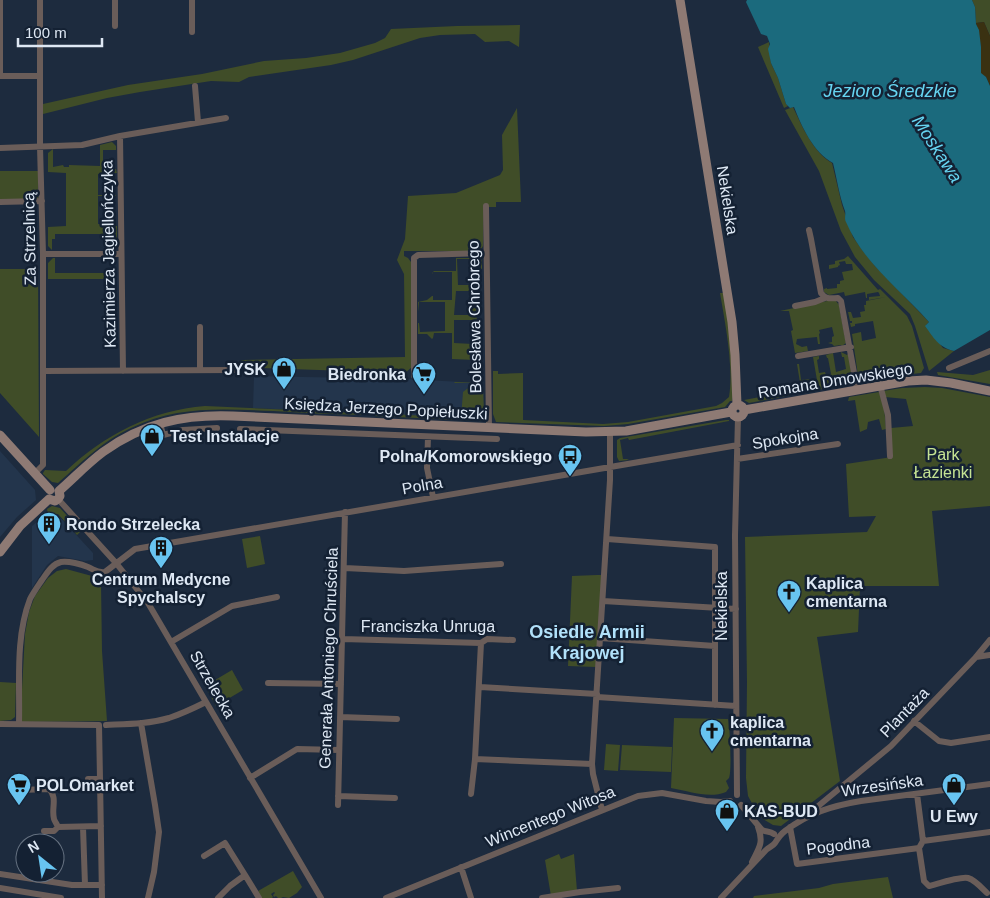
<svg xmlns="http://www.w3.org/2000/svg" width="990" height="898" font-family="Arial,sans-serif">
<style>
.built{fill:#23354c}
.green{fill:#404d28}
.sand{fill:#3a3111}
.water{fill:#1b6a7d}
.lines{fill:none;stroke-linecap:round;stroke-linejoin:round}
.street{stroke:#6a5d59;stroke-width:6}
.secondary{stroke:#8e7a74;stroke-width:9}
.labels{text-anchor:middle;stroke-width:5;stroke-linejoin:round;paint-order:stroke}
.street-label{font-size:16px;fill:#dee8f4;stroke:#142133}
.poi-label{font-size:16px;font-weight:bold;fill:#dee8f4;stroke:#142133;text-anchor:start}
.park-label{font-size:16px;fill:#c5e393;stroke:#142133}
.water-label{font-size:18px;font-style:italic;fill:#66d5f2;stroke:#142133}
.neighbourhood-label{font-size:18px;font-weight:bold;fill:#b1e1fa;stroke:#142133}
</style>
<rect width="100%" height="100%" fill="#1d2b3e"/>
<path class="built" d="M254,376L405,379L481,383L484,386L483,417L482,419L253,408Z
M0,451L35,490L36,500L17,517L0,537Z
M46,514H57L93,553V560L85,561L58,556L47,565L32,588V526Z"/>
<path class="green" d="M972,0H990V36L984,22L976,23L975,7Z
M520,25L519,47L509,41L485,42L475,34L440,35L420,38L353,60L331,65L249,77L239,82L211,81L140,92L107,98L43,114V104L128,85L202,74L264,61L306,58L340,53L375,43L385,38L391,29L457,26Z
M769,42L771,63L778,78L786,104L788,106L784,108L758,47Z
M793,107C802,126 813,152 832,163L842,205L853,237L863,251L875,266L929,322L926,325L943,348L954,351L929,371L915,326L910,314L874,280L855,257L841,231L819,171L785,110Z
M517,108L521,202H496V207H484L483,246L480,251H404V256L408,258L411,262L412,367L405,373L236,367L242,360L405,357L404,274L397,260L405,239L408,196L456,193L500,175L503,170L502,135Z
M112,142L116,146V150H103V168L116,169L117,173L98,174V195H116V196H98V224H109L110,226H117V246L112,250L110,235L108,234H55V239H52V250L48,246V227L66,226V173L48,172V153L53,149V167L63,165L64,167H69V165L100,166V145Z
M0,171H38V199H0Z
M848,256L878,290L880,289L907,316L912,326L924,368L921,373L892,376L859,382L852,334L861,332L862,341L876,338L873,321L855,324V326L851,327L850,323H852V321H850L848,312H851L853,318L861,317L860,312L865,311L864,305H866V301L886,297L869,300V297L880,296L879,293L878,292L867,294V298H866L865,292L845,296L844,292L829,295L824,292V289L827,288V289L837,288V284H840V281L844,280L842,272L853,270L852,264H846L845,261L839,262L840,265L838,266V267L829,269V265L835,264V261L844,259Z
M53,258H55V273H105V279H48V263Z
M456,258H478L482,260V269H478L481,268V260L479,259H457L458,285H476V297L472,298V291H456L454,315H472V303H470L472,300L476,299L477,326L473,327L472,320H454V343L473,344V332H471L472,329H477V349H473L477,350V353L475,354V360L452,359V333H434L433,338L432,339L427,334H418V323H419L420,332L445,331V302H419V312L418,302L427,300L432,296H433V300H452V272H433L432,274V273L434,271H456Z
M0,269H38L39,437L0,393Z
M720,293H725L732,342L733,396L732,401H730L725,407L628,424L604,426L496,422L493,414V371H498V374L523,373V420L603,424L628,422L716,406L722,403L729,397C734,367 725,323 720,293Z
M827,301H836L839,305L846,343L842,346L841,345L834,346L832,344L828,343L832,342V337L834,336L832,327L819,330L820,333L819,334L820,344H818L817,337L797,339L796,344L802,347L807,346L808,351L795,353L791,331L793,330L789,311H780Z
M841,352L847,355L848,354L855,383L749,403L744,400L801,389L797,364H799L801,380L812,379L813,387L818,386L813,357L819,356V359L817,360L819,373L825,372L826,375L831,374L828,358H827L826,355L833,353L836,372L846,369L844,357H842Z
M990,370V384L938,375L937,372L973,375Z
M455,382L480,383L483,385L484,413L481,421L375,416L374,413L461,418L463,392L468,388L481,389V386L479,383H454Z
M925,387L942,388L990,397V506L932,511L939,586H860L858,632L817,637L840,781L781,826L773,825L763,819L755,809L748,796L746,778L747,682L745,537L867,532L876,516L849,517L846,464L892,457L891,428L913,426L906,399L885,397L883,391L902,388Z
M879,392L884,406L886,429L882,430L879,419L868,422L867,429L860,432L855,400L848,401L849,397Z
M205,406L363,413L361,415C332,414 302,413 273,411C223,409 178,405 131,428C101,442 82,462 58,483L52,482L43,474V473L45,470L66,471C104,435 152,410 205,406Z
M726,420H729V421L629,440L628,438L620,440L623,459H627L629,460L619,461L617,457V440L620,438Z
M52,506L60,508L80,530V532L77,535L58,514H48L47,509Z
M260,536L265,564L247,568L242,539Z
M66,569L92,576L101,583L102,651L107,721L22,722V689L25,634L29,612L35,596L48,578L57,571Z
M597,575H602L596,667L568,666L572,576Z
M232,670L243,690L216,706L205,686Z
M0,682L16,683L15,717L11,720L0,721Z
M674,718L728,719C730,727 732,771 729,778C728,779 727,780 726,781L729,788L726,792C709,799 689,791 671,788Z
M606,744L620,745L618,771L604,770Z
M622,745L672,747L671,772L620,770Z
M559,854L561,859L574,854L577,891L551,896L545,860Z
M293,871L302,887L297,893L289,898L283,897L281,898H278L276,896L274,897L273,895L275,893L274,892L271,894L273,897L272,898H261L258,891Z
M888,877L893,898H753L754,896L819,888L833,884Z"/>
<path class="sand" d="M984,22L990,36V86L986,77L980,74L981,47L976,23Z"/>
<path class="water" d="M747,0H972L975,7L976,24L979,30L981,47V73L986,77L990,86V330L954,351C938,347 934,338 925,326L929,322C901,290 863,263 846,222C844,218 846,215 845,211C839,195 837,179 833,163C813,152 802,127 794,107L790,108L786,104L778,78L771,63L768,49L770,44L767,36L761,34L746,2Z"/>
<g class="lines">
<path class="street" d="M0,0V76H40
M115,0V26
M192,0V32
M195,86L198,122
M120,136L123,371
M0,148L82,145L120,136L226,118
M0,202L42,201
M486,206L489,428
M809,230L811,239L821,293C826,300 831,298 838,298L841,301L857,389
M43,254H121
M795,306L815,302L825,298
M200,327V370
M798,356L851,347
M949,368L990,351
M44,371L235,370
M414,376V258L418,255L486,253
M880,385L888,415L890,456
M160,423L163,435L183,430L217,428
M240,429L497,439
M428,437L427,468L433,497
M737,459L838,444
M35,473L43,465V254L40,147V0
M58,499L116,563L148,603L321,898
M607,539L715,547V705
M345,568L404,571L501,564
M603,601L736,609
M600,638L715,646
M343,639L481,643L487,639L513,640
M171,642L232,606L277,597
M976,657L990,655
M268,683L341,684
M480,687L597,694
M597,697L736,706
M340,717L397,719
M914,721L939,741L951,743L990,737
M141,723L155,805L159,832L154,872L148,898
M0,724L99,725L100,779
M19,724C20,683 15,638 30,599C33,593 38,586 42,580C47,573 52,564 61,562C69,561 81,564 88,567C95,570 97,573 105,572L135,549L738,445
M106,725C127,724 148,724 169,718C181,714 194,708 206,702
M475,759L592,764
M250,778L297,749L339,750
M88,779H100L102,898
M20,790L49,789C58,798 51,808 54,819C54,820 58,826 58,827
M471,794L475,759L481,643
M917,794L923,841L919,848L924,881L929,886C937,884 961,876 968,878C975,880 982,888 987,893
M737,795L735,535L738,417
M338,796L395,798
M338,805L345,512
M741,805L762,830C766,832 770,831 774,834
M602,810L593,774L592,764L610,480V432
M811,812L891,746L976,657L990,640
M83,827L85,885
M790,827L797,864L919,848
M44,831H54L58,827L101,826
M923,841L990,832
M204,856L225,843L245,875L230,886L218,898
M752,862C759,848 764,843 758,827
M461,867L471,898
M0,874L72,885H102
M245,875L259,898
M0,888L61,898
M386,898L638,796L662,793L706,801L721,802L730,801
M542,898L580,892L618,888
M721,898L766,850C769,847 773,846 775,843C778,838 781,834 785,831C809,813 831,806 861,801L990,784"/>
<path class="secondary" d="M680,0L732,322L735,355L737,405
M732 411a6 6 0 1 1 12 0a6 6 0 1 1-12 0Z
M744,410L908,381L926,380L951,383L990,391
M0,435L50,490
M59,491C74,478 87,464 103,452C143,423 184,414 233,416L586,432L626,431L731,412
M49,499L55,501L58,499L60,496L59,491
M0,552L20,526L49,499"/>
</g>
<defs>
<symbol id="shop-pin" viewBox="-11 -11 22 30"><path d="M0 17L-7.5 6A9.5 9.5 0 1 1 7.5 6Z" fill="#68c4f0" stroke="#142133"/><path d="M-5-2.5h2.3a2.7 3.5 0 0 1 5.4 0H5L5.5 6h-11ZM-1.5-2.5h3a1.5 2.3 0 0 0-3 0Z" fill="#111"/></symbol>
<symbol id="supermarket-pin" viewBox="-11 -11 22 30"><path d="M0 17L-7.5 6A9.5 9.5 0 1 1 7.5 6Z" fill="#68c4f0" stroke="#142133"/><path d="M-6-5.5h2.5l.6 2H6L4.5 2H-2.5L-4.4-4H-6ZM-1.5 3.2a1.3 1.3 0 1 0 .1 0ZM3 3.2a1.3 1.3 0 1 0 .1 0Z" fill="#111"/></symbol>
<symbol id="bus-pin" viewBox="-11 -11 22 30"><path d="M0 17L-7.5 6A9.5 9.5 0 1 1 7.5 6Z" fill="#68c4f0" stroke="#142133"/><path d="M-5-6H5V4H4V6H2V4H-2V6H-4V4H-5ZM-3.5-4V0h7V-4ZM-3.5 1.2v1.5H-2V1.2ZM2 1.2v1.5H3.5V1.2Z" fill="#111"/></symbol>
<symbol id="building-pin" viewBox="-11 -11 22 30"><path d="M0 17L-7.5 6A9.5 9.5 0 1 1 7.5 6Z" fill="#68c4f0" stroke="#142133"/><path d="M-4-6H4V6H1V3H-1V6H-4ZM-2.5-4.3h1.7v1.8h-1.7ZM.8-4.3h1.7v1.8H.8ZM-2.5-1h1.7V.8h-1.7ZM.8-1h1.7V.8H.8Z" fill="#111"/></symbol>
<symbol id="church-pin" viewBox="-11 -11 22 30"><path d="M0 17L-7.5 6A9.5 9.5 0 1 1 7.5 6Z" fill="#68c4f0" stroke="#142133"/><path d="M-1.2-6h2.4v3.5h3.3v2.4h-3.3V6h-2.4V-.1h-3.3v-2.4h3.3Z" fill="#111"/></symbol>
</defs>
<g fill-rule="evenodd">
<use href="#shop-pin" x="270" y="355" width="28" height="38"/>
<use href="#supermarket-pin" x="410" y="360" width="28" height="38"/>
<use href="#shop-pin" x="138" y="422" width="28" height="38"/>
<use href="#bus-pin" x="556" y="442" width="28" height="38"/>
<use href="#building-pin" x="35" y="510" width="28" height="38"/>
<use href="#building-pin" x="147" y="534" width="28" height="38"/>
<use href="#church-pin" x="775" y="578" width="28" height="38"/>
<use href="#church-pin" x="698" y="717" width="28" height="38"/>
<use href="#supermarket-pin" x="5" y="771" width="28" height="38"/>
<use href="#shop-pin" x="940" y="771" width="28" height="38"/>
<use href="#shop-pin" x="713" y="797" width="28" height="38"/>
</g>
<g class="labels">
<g class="street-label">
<text transform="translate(728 200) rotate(81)" y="6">Nekielska</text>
<text transform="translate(29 239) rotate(-91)" y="6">Za Strzelnicą</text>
<text transform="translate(108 254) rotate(-91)" y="6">Kazimierza Jagiellończyka</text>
<text transform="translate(474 317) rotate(-91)" y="6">Bolesława Chrobrego</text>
<text transform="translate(835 380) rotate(-9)" y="6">Romana Dmowskiego</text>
<text transform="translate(386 408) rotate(3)" y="6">Księdza Jerzego Popiełuszki</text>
<text transform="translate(785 438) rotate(-9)" y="6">Spokojna</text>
<text transform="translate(422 485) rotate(-10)" y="6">Polna</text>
<text transform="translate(721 606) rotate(-90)" y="6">Nekielska</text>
<text x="428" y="632">Franciszka Unruga</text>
<text transform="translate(328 658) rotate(-88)" y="6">Generała Antoniego Chruściela</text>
<text transform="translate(213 684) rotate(60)" y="6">Strzelecka</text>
<text transform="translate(904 712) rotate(-46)" y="6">Plantaża</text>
<text transform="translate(882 785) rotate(-8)" y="6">Wrzesińska</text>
<text transform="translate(550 816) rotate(-22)" y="6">Wincentego Witosa</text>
<text transform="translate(838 845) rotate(-7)" y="6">Pogodna</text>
</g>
<g class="poi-label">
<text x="266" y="375" text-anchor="end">JYSK</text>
<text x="406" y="380" text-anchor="end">Biedronka</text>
<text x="170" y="442">Test Instalacje</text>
<text x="552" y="462" text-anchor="end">Polna/Komorowskiego</text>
<text x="66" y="530">Rondo Strzelecka</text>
<text x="161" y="585" text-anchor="middle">Centrum Medycne<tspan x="161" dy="18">Spychalscy</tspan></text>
<text x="806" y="589">Kaplica<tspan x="806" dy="18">cmentarna</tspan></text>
<text x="730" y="728">kaplica<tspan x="730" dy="18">cmentarna</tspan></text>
<text x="36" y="791">POLOmarket</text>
<text x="744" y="817">KAS-BUD</text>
<text x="954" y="822" text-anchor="middle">U Ewy</text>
</g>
<g class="park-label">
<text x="943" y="460">Park<tspan x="943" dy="18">Łazienki</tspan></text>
</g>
<g class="water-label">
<text x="890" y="97">Jezioro Średzkie</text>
<text transform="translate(937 149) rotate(57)" y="6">Moskawa</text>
</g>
<g class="neighbourhood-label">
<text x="587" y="638">Osiedle Armii<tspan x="587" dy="21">Krajowej</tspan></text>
</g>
</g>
<g transform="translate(40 858) rotate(330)"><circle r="24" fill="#142133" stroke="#657180"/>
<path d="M0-4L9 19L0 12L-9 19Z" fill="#68c4f0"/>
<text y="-8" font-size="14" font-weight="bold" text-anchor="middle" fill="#dee8f4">N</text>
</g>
<path d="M18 38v8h84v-8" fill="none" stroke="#dee8f4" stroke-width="2.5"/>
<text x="25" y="38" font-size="15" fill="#dee8f4" stroke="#142133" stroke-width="4" paint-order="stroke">100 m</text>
</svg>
